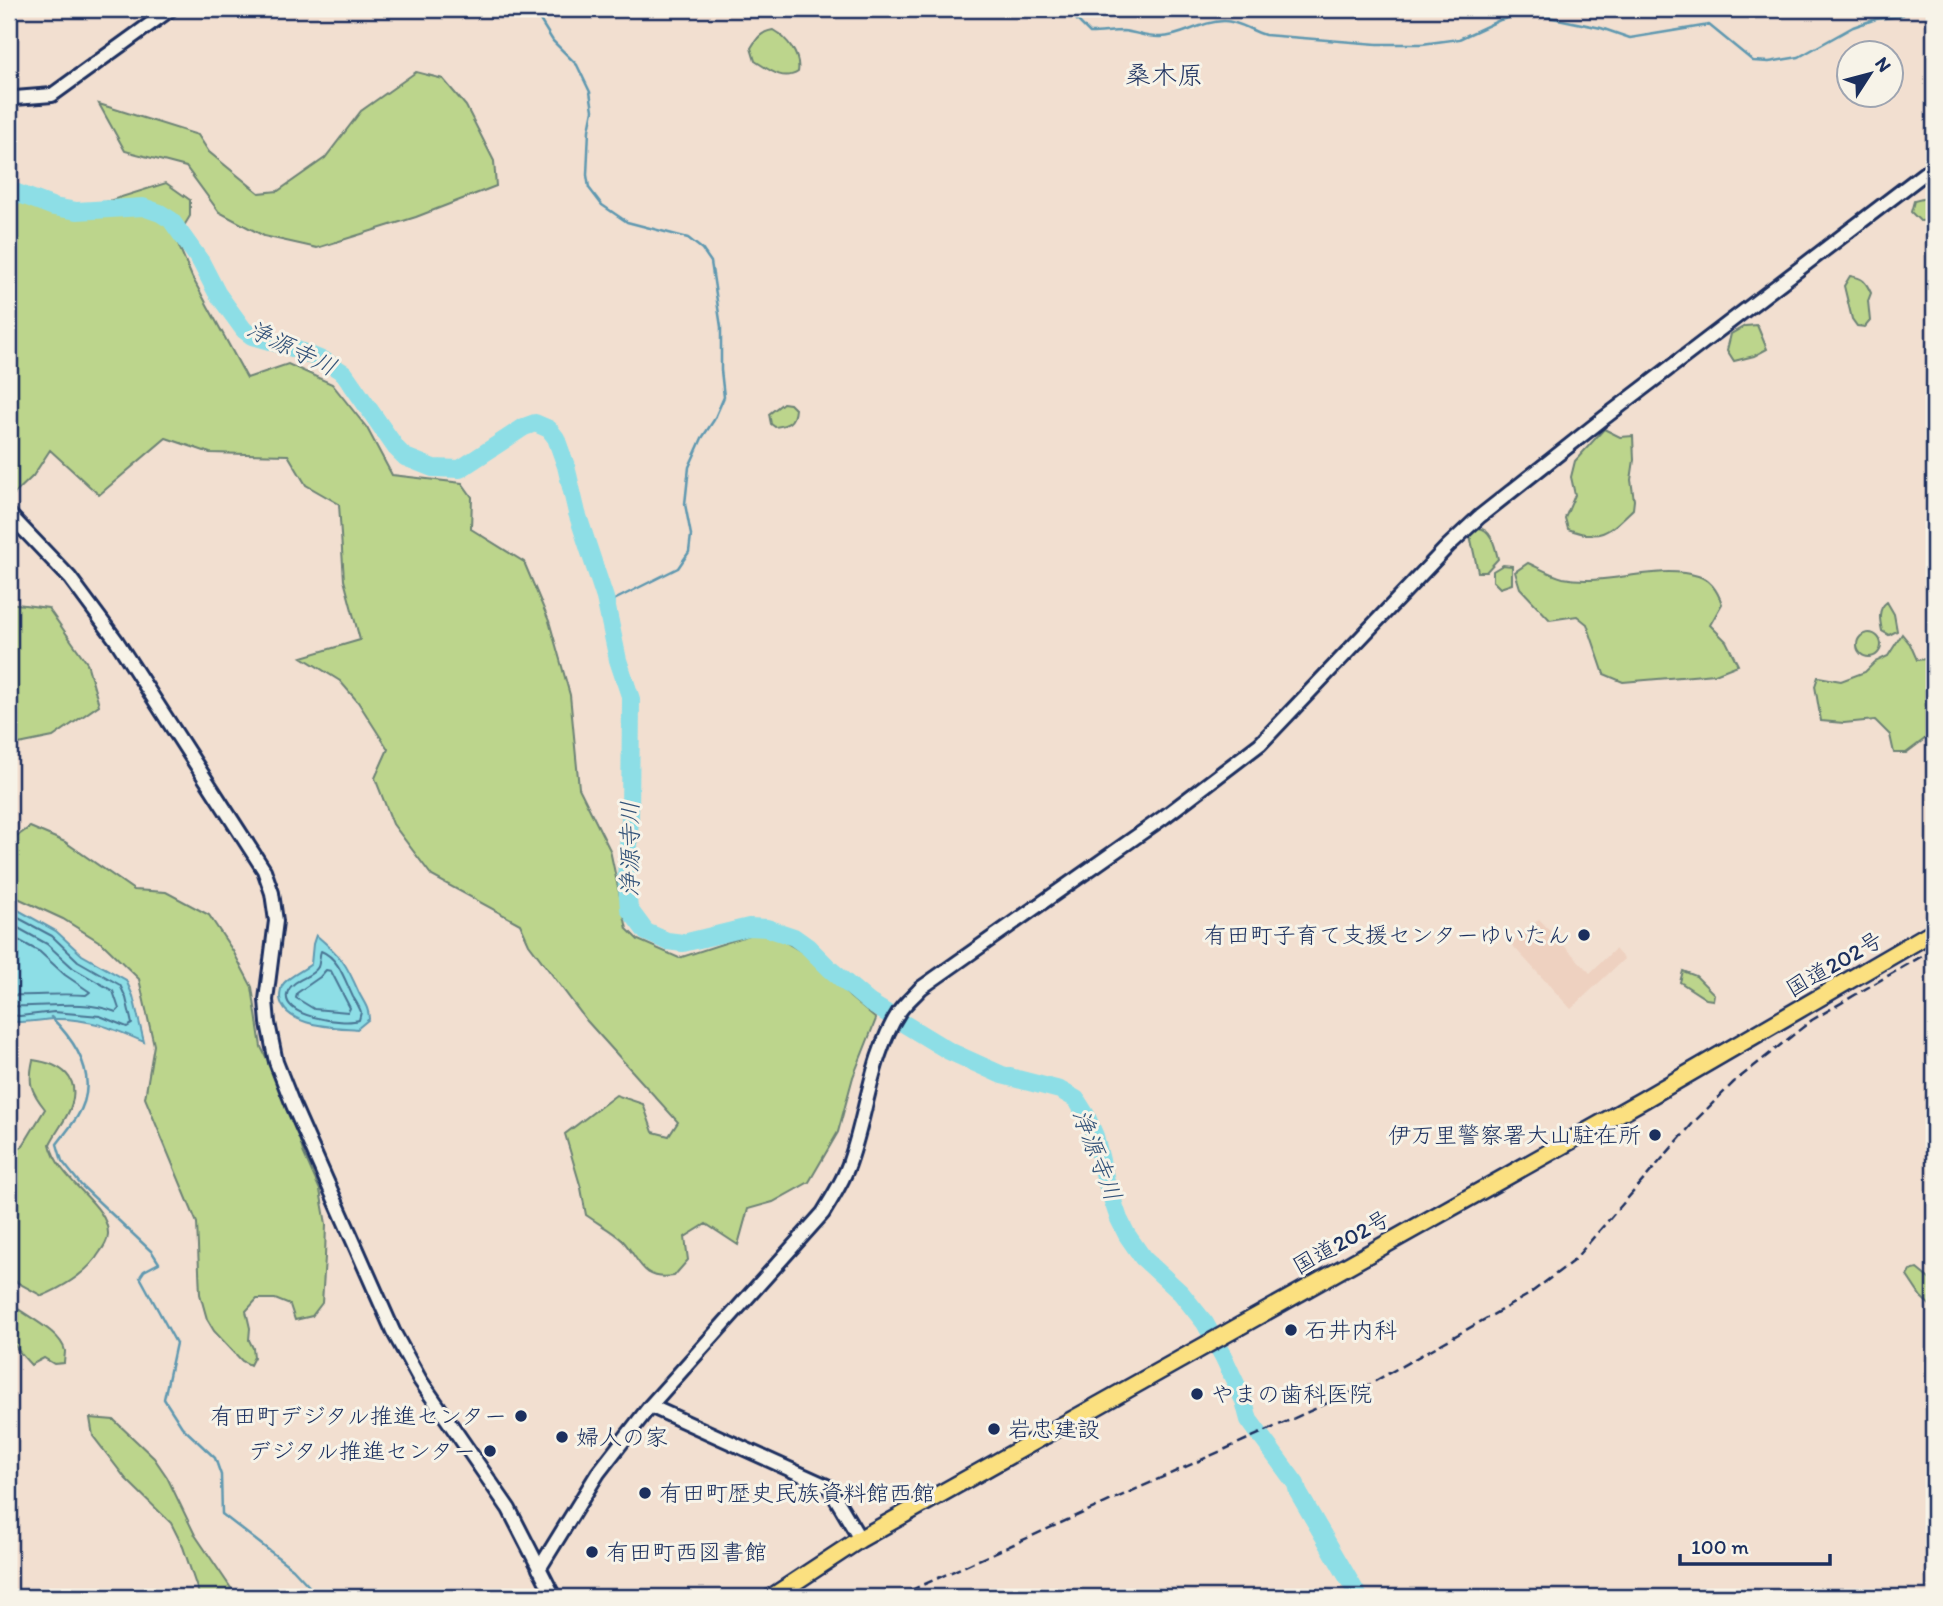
<svg xmlns="http://www.w3.org/2000/svg" width="1943" height="1606" font-family="Itim,'Klee One',sans-serif">
<style>
.built{fill:#eed1c0}
.green{fill:#bcd58c;stroke:#6c8275;stroke-width:2}
.water{fill:#8ddee6;stroke:#5f98b0;stroke-width:2}
.lines{fill:none;stroke-linecap:round;stroke-linejoin:round}
.shore{stroke:#497594;stroke-width:2}
.stream{stroke:#5f98b0;stroke-width:2.5}
.river{stroke:#8ddee6;stroke-width:18}
.tertiary-casing{stroke:#1b2f5e;stroke-width:18}
.trunk-casing{stroke:#1b2f5e;stroke-width:21}
.tertiary{stroke:#f7f3e8;stroke-width:12}
.trunk{stroke:#fbe080;stroke-width:16}
.rail{stroke:#1b2f5e;stroke-width:2.5;stroke-dasharray:10 5;stroke-linecap:butt}
.poi-dot{fill:#1b2f5e;stroke:#f7f3e8;stroke-width:2.5}
.labels{text-anchor:middle;stroke-width:6;stroke-linejoin:round;paint-order:stroke}
.poi-label{font-size:23px;fill:#1b2f5e;stroke:#f7f3e8;text-anchor:start}
.street-label{font-size:23px;fill:#1b2f5e;stroke:#f7f3e8}
.water-label{font-size:24px;font-style:italic;fill:#325279;stroke:#f7f3e8}
.quarter-label{font-size:26px;fill:#1b2f5e;stroke:#f7f3e8}
</style>
<rect width="100%" height="100%" fill="#f2dfd0"/>
<filter id="ink" filterUnits="userSpaceOnUse"><feTurbulence type="fractalNoise" baseFrequency=".0143" numOctaves="2"/><feDisplacementMap in="SourceGraphic" scale="14" xChannelSelector="R" yChannelSelector="G"/><feConvolveMatrix kernelMatrix="1 2 1 2 8 2 1 2 1" color-interpolation-filters="sRGB"/></filter>
<g filter="url(#ink)">
<path class="built" d="M1539,919L1590,973L1615,949L1624,959L1571,1009L1512,945Z"/>
<path class="green" d="M773,30C787,38 801,55 798,72C783,82 768,69 755,61L751,48C757,38 761,32 773,30Z
M416,72L443,79L466,106L494,161L496,186L416,217L317,248L264,236L219,212L186,167L125,151L99,104L198,135L209,152L259,193L278,191L325,158L361,111Z
M166,183L190,200V216L176,239L192,277L247,378L288,364L332,384L367,428L392,475L462,483L472,497L471,529L524,562L549,621L570,695L579,788L610,850L627,929L638,940L679,958L765,930L812,958L850,997L876,1019L853,1077L838,1132L809,1182L773,1202L748,1209L738,1245L706,1224L685,1237L688,1260L674,1276C641,1281 641,1261 623,1241C613,1231 597,1223 586,1215L581,1188L565,1134L616,1095L643,1104L653,1132L669,1136L678,1122L587,1021L529,944L520,924L432,876L393,824L375,778L388,749L358,702L340,681L302,657L360,640L344,580L339,504L306,485L288,455L210,453L166,438L99,495L50,450L33,476L11,497L9,493V195L14,200L80,210Z
M1934,196V220L1920,221L1911,212L1914,201Z
M1850,276C1863,278 1866,282 1871,293L1868,301L1870,321L1865,327L1857,326L1852,319L1844,286Z
M1757,325L1767,349L1754,356L1734,361L1727,350L1731,334L1745,326Z
M783,403L790,404L795,409C794,423 788,425 775,427L771,424L769,414Z
M1604,429L1620,437L1633,436L1634,460L1631,480L1634,500L1633,509C1609,532 1601,542 1568,529L1565,518L1575,495L1571,477L1575,461Z
M1478,528C1492,529 1495,547 1498,559L1486,572H1478L1470,535L1472,529Z
M1528,563C1539,568 1551,575 1563,578C1607,587 1655,563 1698,576C1711,580 1718,592 1722,604L1710,625L1726,641L1738,665L1715,674L1623,682L1604,674L1587,624L1577,616L1550,620L1520,588L1515,572Z
M1503,565L1512,566V584L1500,588L1493,581V571Z
M1887,602L1894,614L1897,631L1889,635L1882,631C1880,621 1877,609 1887,602Z
M9,603L48,608L87,663L99,705L53,737L9,746Z
M1857 645a12 12 0 1 1 24 0a12 12 0 1 1-24 0Z
M1902,634L1910,644L1917,660L1926,659L1934,664V739L1926,738L1906,753H1894L1890,735L1875,720L1844,723L1821,721L1815,686L1818,677L1841,681L1865,672L1875,662L1888,656Z
M30,827L65,842L134,890L166,892L209,915L233,951L252,987L261,1047L290,1105L303,1152L320,1190L326,1224L325,1257L322,1303L312,1316L295,1320L290,1305L275,1299H257L246,1311L250,1328L249,1340L253,1348L254,1357L250,1365L242,1361L214,1331L207,1319L200,1294L197,1223L145,1098L154,1045L139,979L103,944L63,919L9,894V842Z
M1683,971L1696,976L1714,994L1713,1000L1706,999L1680,982Z
M33,1060C61,1064 82,1077 70,1109C65,1121 56,1132 50,1144C58,1181 109,1204 108,1234C108,1243 101,1250 96,1258C83,1275 61,1288 42,1296L9,1278V1154L22,1147L45,1109C30,1090 28,1083 33,1060Z
M1917,1269L1934,1283V1309L1921,1297L1907,1276L1910,1271Z
M9,1302C23,1315 61,1331 65,1351C65,1355 64,1359 64,1363L54,1364L44,1358L31,1365C5,1337 9,1339 9,1302Z
M90,1418L114,1420L154,1458L167,1477L195,1535L237,1597H200L183,1547L171,1523L126,1479L93,1436Z"/>
<path class="water" d="M9,905L56,931L82,955L126,980L133,996L144,1042C112,1028 90,1018 53,1019C38,1020 24,1024 9,1021Z
M316,935C342,957 346,963 359,993C364,1003 369,1008 369,1019L357,1029C335,1027 284,1027 280,998C280,994 281,986 284,983C290,976 304,970 311,964L313,944Z"/>
<g class="lines">
<path class="shore" d="M9,913L52,936L78,961L120,985L126,998L132,1024L127,1027L100,1016L54,1012L20,1016L9,1015
M9,923L47,944L73,968L113,991L119,1009L116,1012C81,999 45,1008 9,1006
M9,935L40,952L65,975L90,992L86,995C60,993 35,996 9,995
M321,951C339,958 345,981 353,997C356,1002 359,1006 361,1012L359,1020C344,1025 277,1017 288,991C293,979 312,978 318,967C320,962 319,956 321,951Z
M326,970L331,971L350,1008L348,1012L314,1009L296,998L297,993L320,977Z"/>
<path class="stream" d="M539,9L540,20L553,41L577,65L590,92L593,110L589,130L587,175L589,188L602,205L627,222L688,238L702,249L711,262L721,327V370L724,397L714,420L702,438L689,467L685,504L691,535L689,552L678,568L606,604
M1066,9L1090,33C1101,33 1112,31 1123,31C1135,32 1148,38 1161,37C1182,37 1201,21 1224,21C1239,21 1251,31 1265,35L1377,44H1422L1459,39L1500,20L1529,13L1601,28L1630,38L1709,25L1753,61L1769,62L1799,57L1853,27L1876,19L1900,16L1911,9
M51,1017C78,1044 100,1080 77,1117C71,1126 64,1135 57,1144L62,1161L81,1185L152,1252L159,1263L144,1271L140,1277L176,1343L164,1399L182,1427L215,1458L221,1475L222,1514L293,1569L319,1597"/>
<path class="river" d="M9,190L54,207L77,211L143,207L160,213L171,220L201,262L217,293L244,330L252,336L287,346L325,361L344,373L396,448L405,457L433,468L460,469L524,427L535,423L549,429L556,438L566,466L577,513L605,598L618,660L631,699L630,819L626,877L629,909L646,932L667,941L683,943L749,927L767,928L794,937L808,947L830,969L870,1003L949,1051L1002,1075L1060,1090L1076,1099L1086,1115L1095,1136L1106,1181L1119,1219L1127,1235L1143,1258L1181,1293L1205,1323L1224,1358L1244,1401L1249,1420L1296,1484L1298,1492L1359,1597"/>
<defs>
<path id="tertiary" d="M9,96L15,98L52,95L171,9
M9,514L70,578L116,640L264,870L272,893L276,921L266,1000L268,1023L276,1062L293,1105L393,1331L420,1380L509,1509L554,1597
M650,1406L829,1487L860,1539
M539,1569L598,1473L650,1406L823,1213C833,1196 844,1180 850,1161C867,1113 871,1055 899,1012C905,1003 914,996 921,988L1164,817L1260,744L1448,546L1479,517L1604,418L1934,166"/>
<path id="trunk" d="M772,1597L860,1539L1643,1100L1934,931"/>
</defs>
<use href="#tertiary" class="tertiary-casing"/>
<use href="#trunk" class="trunk-casing"/>
<use href="#tertiary" class="tertiary"/>
<use href="#trunk" class="trunk"/>
<path class="rail" d="M896,1597L1368,1385L1528,1295L1573,1261L1694,1122L1734,1082L1812,1020L1934,949"/>
</g>
</g>
<g class="poi-dot">
<circle cx="1584" cy="935" r="7"/>
<circle cx="1655" cy="1135" r="7"/>
<circle cx="1291" cy="1330" r="7"/>
<circle cx="1197" cy="1394" r="7"/>
<circle cx="521" cy="1416" r="7"/>
<circle cx="994" cy="1429" r="7"/>
<circle cx="562" cy="1437" r="7"/>
<circle cx="490" cy="1451" r="7"/>
<circle cx="645" cy="1493" r="7"/>
<circle cx="592" cy="1552" r="7"/>
</g>
<g class="labels">
<g class="poi-label">
<text x="1570" y="943" text-anchor="end">有田町子育て支援センターゆいたん</text>
<text x="1641" y="1143" text-anchor="end">伊万里警察署大山駐在所</text>
<text x="1305" y="1338">石井内科</text>
<text x="1211" y="1402">やまの歯科医院</text>
<text x="507" y="1424" text-anchor="end">有田町デジタル推進センター</text>
<text x="1008" y="1437">岩忠建設</text>
<text x="576" y="1445">婦人の家</text>
<text x="476" y="1459" text-anchor="end">デジタル推進センター</text>
<text x="659" y="1501">有田町歴史民族資料館西館</text>
<text x="606" y="1560">有田町西図書館</text>
</g>
<g class="street-label">
<text transform="translate(1834 964) rotate(-30)" y="8">国道202号</text>
<text transform="translate(1341 1242) rotate(-29)" y="8">国道202号</text>
</g>
<g class="water-label">
<text transform="translate(292 348) rotate(26)" y="8">浄源寺川</text>
<text transform="translate(630 849) rotate(-90)" y="8">浄源寺川</text>
<text transform="translate(1097 1155) rotate(69)" y="8">浄源寺川</text>
</g>
<g class="quarter-label">
<text x="1164" y="84">桑木原</text>
</g>
</g>
<rect width="1943" height="1606" fill="none" stroke="#f7f3e8" stroke-width="35"/>
<rect x="18" y="18" width="1908" height="1571" fill="none" stroke="#1b2f5e" stroke-width="2.5" filter="url(#ink)"/>
<g transform="translate(1870 74) rotate(54)"><circle r="33" fill="#f7f3e8" stroke="#9fa5b1" stroke-width="2"/>
<path d="M0-5L12 26L0 18L-12 26Z" fill="#1b2f5e"/>
<text y="-10" font-size="19" font-weight="bold" text-anchor="middle" fill="#1b2f5e">N</text>
</g>
<path d="M1680 1554v10h150v-10" fill="none" stroke="#1b2f5e" stroke-width="3.5"/>
<text x="1691" y="1554" font-size="21" fill="#1b2f5e" stroke="#f7f3e8" stroke-width="5" paint-order="stroke">100 m</text>
</svg>
